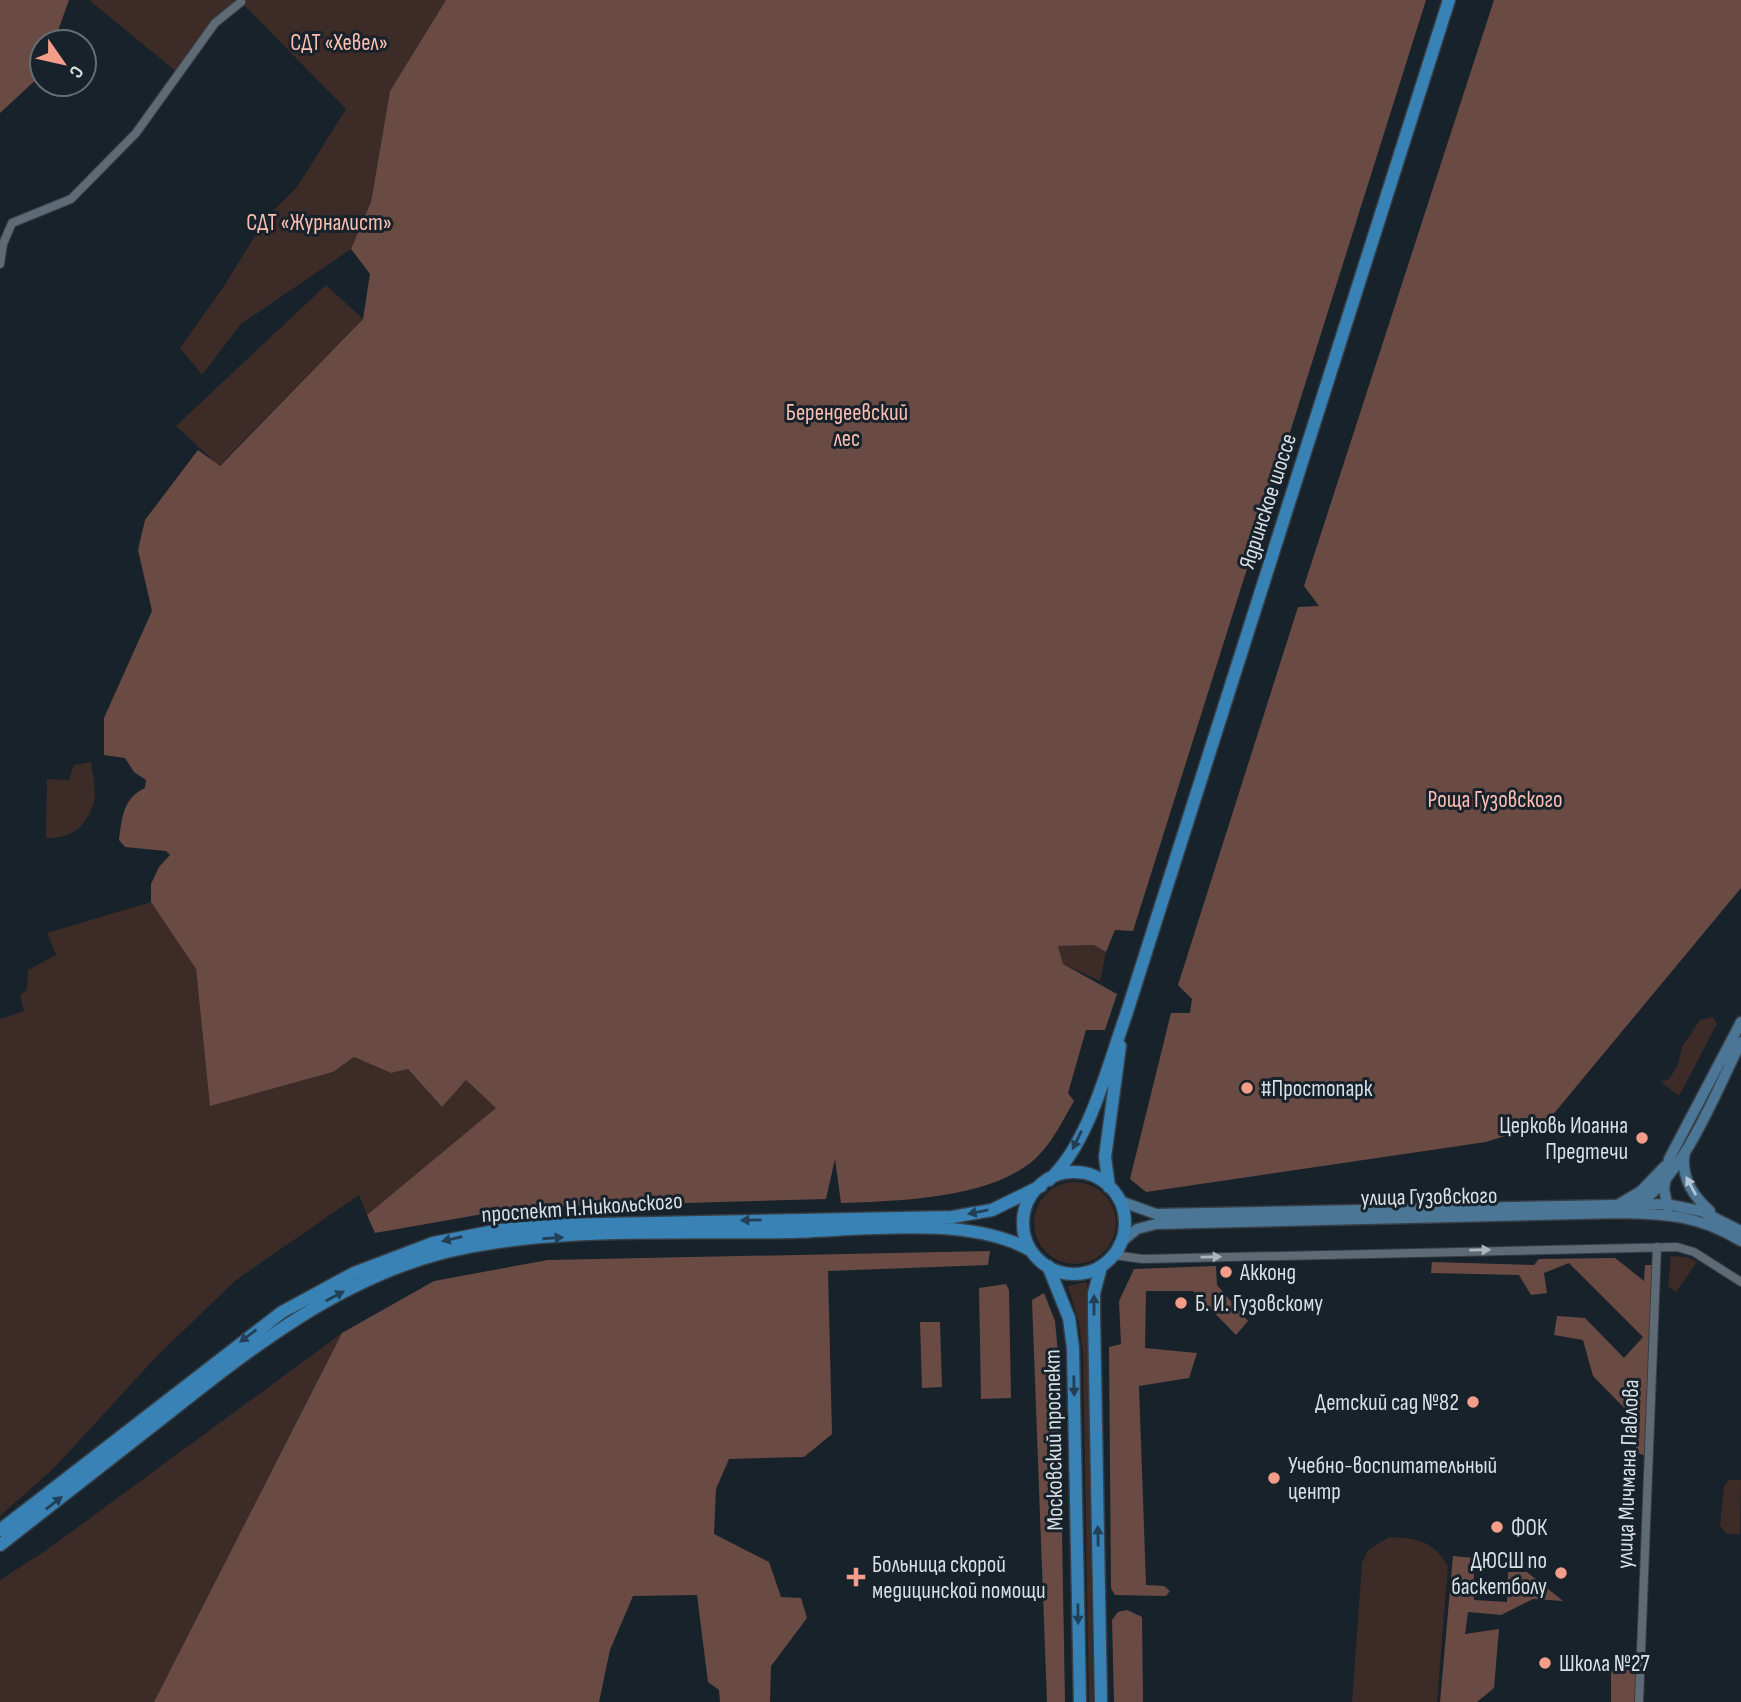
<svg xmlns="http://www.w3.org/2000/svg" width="1741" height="1702" font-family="'Sofia Sans Condensed',sans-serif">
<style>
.green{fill:#3c2b27}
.forest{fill:#6a4b44}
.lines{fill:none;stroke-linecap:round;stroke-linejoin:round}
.street-casing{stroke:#373e45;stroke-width:10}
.secondary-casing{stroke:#373e45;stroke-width:13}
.primary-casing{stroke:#373e45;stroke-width:15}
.street{stroke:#5e6a74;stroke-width:8}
.secondary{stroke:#4b7695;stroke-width:10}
.primary{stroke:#3882b6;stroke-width:12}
.oneway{fill:#223f55}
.oneway2{fill:#b5c5d1}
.oneway3{fill:#adb6bd}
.poi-dot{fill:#f49e8a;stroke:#18222b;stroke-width:2.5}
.labels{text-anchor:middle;stroke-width:6;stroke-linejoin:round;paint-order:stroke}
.park-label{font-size:23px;fill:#fbbeb0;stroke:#18222b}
.street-label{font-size:23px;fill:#d8dfe5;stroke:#18222b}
.poi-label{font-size:23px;fill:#d8dfe5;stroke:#18222b;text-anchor:start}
</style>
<rect width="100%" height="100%" fill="#18222b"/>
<path class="green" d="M89,0H446L390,91L371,202L351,249L241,324L202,375L180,348L224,286L266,218L297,187L346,109L241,2L215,23L178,73Z
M326,285L363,319L219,466L176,426Z
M91,762C92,773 97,790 94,801C87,827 71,839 46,838L47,779L69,780L74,765Z
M151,902L196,969L210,1105L333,1072L354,1057L391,1073L408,1069L442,1107L466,1080L497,1108L367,1215L359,1195L236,1280L156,1357L55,1467L0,1516V1019L24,1011L20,995L27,990L28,970L56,955L47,933Z
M1094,945L1106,952L1100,981L1063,964L1058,946Z
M1713,1017L1717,1024L1679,1096L1660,1081L1668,1080L1677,1067L1682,1047L1700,1020Z
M1034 1223a41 41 0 1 1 82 0a41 41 0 1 1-82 0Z
M1671,1256L1687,1257L1697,1262L1676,1292L1668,1286Z
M1085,1282L1087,1284L1093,1702H1089L1083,1353L1079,1323L1068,1286Z
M342,1333L154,1702H0V1580L48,1549Z
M1729,1480H1741L1740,1534H1727L1720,1526L1724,1486Z
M1389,1537C1416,1538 1433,1540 1448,1566L1437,1702H1352L1362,1563L1368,1550Z"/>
<path class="forest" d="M0,0H69L54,42H42L41,75L0,113Z
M446,0H1426L1133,931L1115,930L1106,952L1094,945L1058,946L1063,964L1117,994L1105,1030H1086L1068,1093L1074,1101C1063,1120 1052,1143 1036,1158C992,1199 897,1201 841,1203L835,1159L826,1199L517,1208L375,1233L367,1215L496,1108L466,1080L442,1107L408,1069L391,1073L354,1057L333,1072L210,1106L196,969L151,902V884L159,867L170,855L166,851L125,847L119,840C122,818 123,798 145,788L146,780L134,772L125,758L104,755V718L152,611L138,550L145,520L198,450L220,466L363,319L370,274L351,249L371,202L390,91Z
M1494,0H1741V888L1546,1123L1486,1142L1146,1192L1130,1179L1171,1013H1190L1192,999L1178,985L1298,607L1319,606L1304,586Z
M990,1251L988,1265L828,1271L832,1434L804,1457L729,1459L716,1489L714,1534L769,1562L781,1597L801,1598L807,1618L771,1666L770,1702H720L719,1690L708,1682L697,1595L633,1596L610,1650L599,1702H154L342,1333L434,1281L548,1260Z
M1615,1258L1644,1281L1645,1265H1654L1646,1456L1635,1452L1636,1420L1593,1376L1583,1340L1554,1335L1557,1316L1585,1318L1624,1358L1643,1337L1569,1263L1544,1273L1547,1293L1531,1295L1519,1275L1431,1273L1432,1262L1534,1265L1539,1259Z
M1216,1266L1217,1285L1248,1321L1236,1335L1193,1291H1146L1145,1348L1197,1353L1189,1378L1139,1386L1146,1585L1164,1586L1170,1591L1166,1596L1115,1595L1111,1588L1109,1347L1121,1344L1119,1301L1134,1269Z
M1006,1284L1009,1290L1011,1398L981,1399L979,1288Z
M1044,1293L1055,1321L1059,1364L1065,1702H1047L1032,1300Z
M920,1322H940L942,1387L922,1388Z
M1453,1556L1474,1558V1600L1507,1602L1508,1572H1527L1563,1601L1533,1599L1501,1615L1468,1612L1465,1634L1499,1629L1494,1688L1477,1702H1440Z
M1127,1610L1142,1617L1143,1702H1114L1112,1620L1118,1612Z
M1611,1670H1636L1635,1702H1611Z"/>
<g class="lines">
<defs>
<path id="street" d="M0,264L3,244L12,223L71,199L136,133L215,23L241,2
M1113,1255L1143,1259L1677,1247L1694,1252L1741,1282
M1639,1702L1657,1247"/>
<path id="secondary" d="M1685,1152C1680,1176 1693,1196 1710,1211
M1120,1201L1156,1214L1666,1204L1701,1211L1741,1231
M1619,1204L1641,1191L1665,1166
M1638,1204C1685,1175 1716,1091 1741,1042
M1668,1208L1664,1189L1669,1159L1741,1022
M1119,1244L1137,1229L1156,1224L1618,1213C1667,1214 1698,1215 1741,1241"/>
<path id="primary" d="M1023 1223a51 51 0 1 1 102 0a51 51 0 1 1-102 0Z
M1049,1180C1089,1144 1108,1065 1126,1015L1449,0
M1109,1187L1105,1157L1120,1046
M1048,1266L1069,1318L1073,1348L1080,1702
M0,1530L282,1312L354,1273L433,1243L500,1230L554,1225L952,1217L992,1210L1041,1186
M0,1545C55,1502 110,1459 165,1416C251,1348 338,1279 446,1252C552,1226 681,1234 790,1232C861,1230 968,1215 1030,1250
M1101,1702L1094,1315V1293L1101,1267"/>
</defs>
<use href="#street" class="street-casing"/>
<use href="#secondary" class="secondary-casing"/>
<use href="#primary" class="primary-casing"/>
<use href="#street" class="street"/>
<use href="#secondary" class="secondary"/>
<use href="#primary" class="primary"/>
</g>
<defs><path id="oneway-solid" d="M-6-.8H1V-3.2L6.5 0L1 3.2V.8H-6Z" transform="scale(1.75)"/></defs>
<g class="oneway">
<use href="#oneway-solid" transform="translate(1077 1140) rotate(116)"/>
<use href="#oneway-solid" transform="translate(978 1212) rotate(169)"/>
<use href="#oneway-solid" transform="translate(751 1220) rotate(179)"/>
<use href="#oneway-solid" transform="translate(553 1238) rotate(-4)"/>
<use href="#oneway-solid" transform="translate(452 1239) rotate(167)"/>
<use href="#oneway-solid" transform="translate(335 1296) rotate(-28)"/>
<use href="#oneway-solid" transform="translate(1094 1305) rotate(-90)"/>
<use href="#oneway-solid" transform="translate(248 1336) rotate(143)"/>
<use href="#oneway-solid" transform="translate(1074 1386) rotate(89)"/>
<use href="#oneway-solid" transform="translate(54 1503) rotate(-38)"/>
<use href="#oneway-solid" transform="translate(1098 1536) rotate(-91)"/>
<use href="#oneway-solid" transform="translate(1078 1614) rotate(89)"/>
</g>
<use class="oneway2" href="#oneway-solid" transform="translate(1691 1186) rotate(-118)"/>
<g class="oneway3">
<use href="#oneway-solid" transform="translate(1480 1250) rotate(-1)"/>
<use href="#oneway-solid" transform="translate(1211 1257) rotate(-1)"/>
</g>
<g class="poi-dot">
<circle cx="1247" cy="1088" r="7"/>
<circle cx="1642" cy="1138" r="7"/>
<circle cx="1226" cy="1272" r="7"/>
<circle cx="1181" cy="1303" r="7"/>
<circle cx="1473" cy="1402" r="7"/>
<circle cx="1274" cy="1478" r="7"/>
<circle cx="1497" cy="1527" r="7"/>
<circle cx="1561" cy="1573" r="7"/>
<path d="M852.5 1566.5h7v7h7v7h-7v7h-7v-7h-7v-7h7z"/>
<circle cx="1545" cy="1663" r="7"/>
</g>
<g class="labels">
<g class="park-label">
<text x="339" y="50">СДТ «Хевел»</text>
<text x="319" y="230">СДТ «Журналист»</text>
<text x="847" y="420">Берендеевский<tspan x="847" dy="26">лес</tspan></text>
<text x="1495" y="807">Роща Гузовского</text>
</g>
<g class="street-label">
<text transform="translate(1267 501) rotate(-72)" y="8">Ядринское шоссе</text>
<text transform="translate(1429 1196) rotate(-1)" y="8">улица Гузовского</text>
<text transform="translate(582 1207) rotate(-4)" y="8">проспект Н.Никольского</text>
<text transform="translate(1053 1440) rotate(-91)" y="8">Московский проспект</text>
<text transform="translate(1627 1474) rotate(-88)" y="8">улица Мичмана Павлова</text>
</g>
<g class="poi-label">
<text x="1261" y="1096">#Простопарк</text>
<text x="1628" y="1133" text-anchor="end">Церковь Иоанна<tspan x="1628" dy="26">Предтечи</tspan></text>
<text x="1240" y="1280">Акконд</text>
<text x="1195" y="1311">Б. И. Гузовскому</text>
<text x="1459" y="1410" text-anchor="end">Детский сад №82</text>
<text x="1288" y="1473">Учебно-воспитательный<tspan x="1288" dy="26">центр</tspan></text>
<text x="1511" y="1535">ФОК</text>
<text x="1547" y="1568" text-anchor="end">ДЮСШ по<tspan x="1547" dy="26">баскетболу</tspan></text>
<text x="872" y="1572">Больница скорой<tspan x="872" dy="26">медицинской помощи</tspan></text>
<text x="1559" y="1671">Школа №27</text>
</g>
</g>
<g transform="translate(63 63) rotate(124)"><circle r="33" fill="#18222b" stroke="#656e75" stroke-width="2"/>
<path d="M0-5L12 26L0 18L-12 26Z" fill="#f49e8a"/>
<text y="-10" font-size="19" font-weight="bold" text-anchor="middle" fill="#d8dfe5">С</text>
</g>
</svg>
